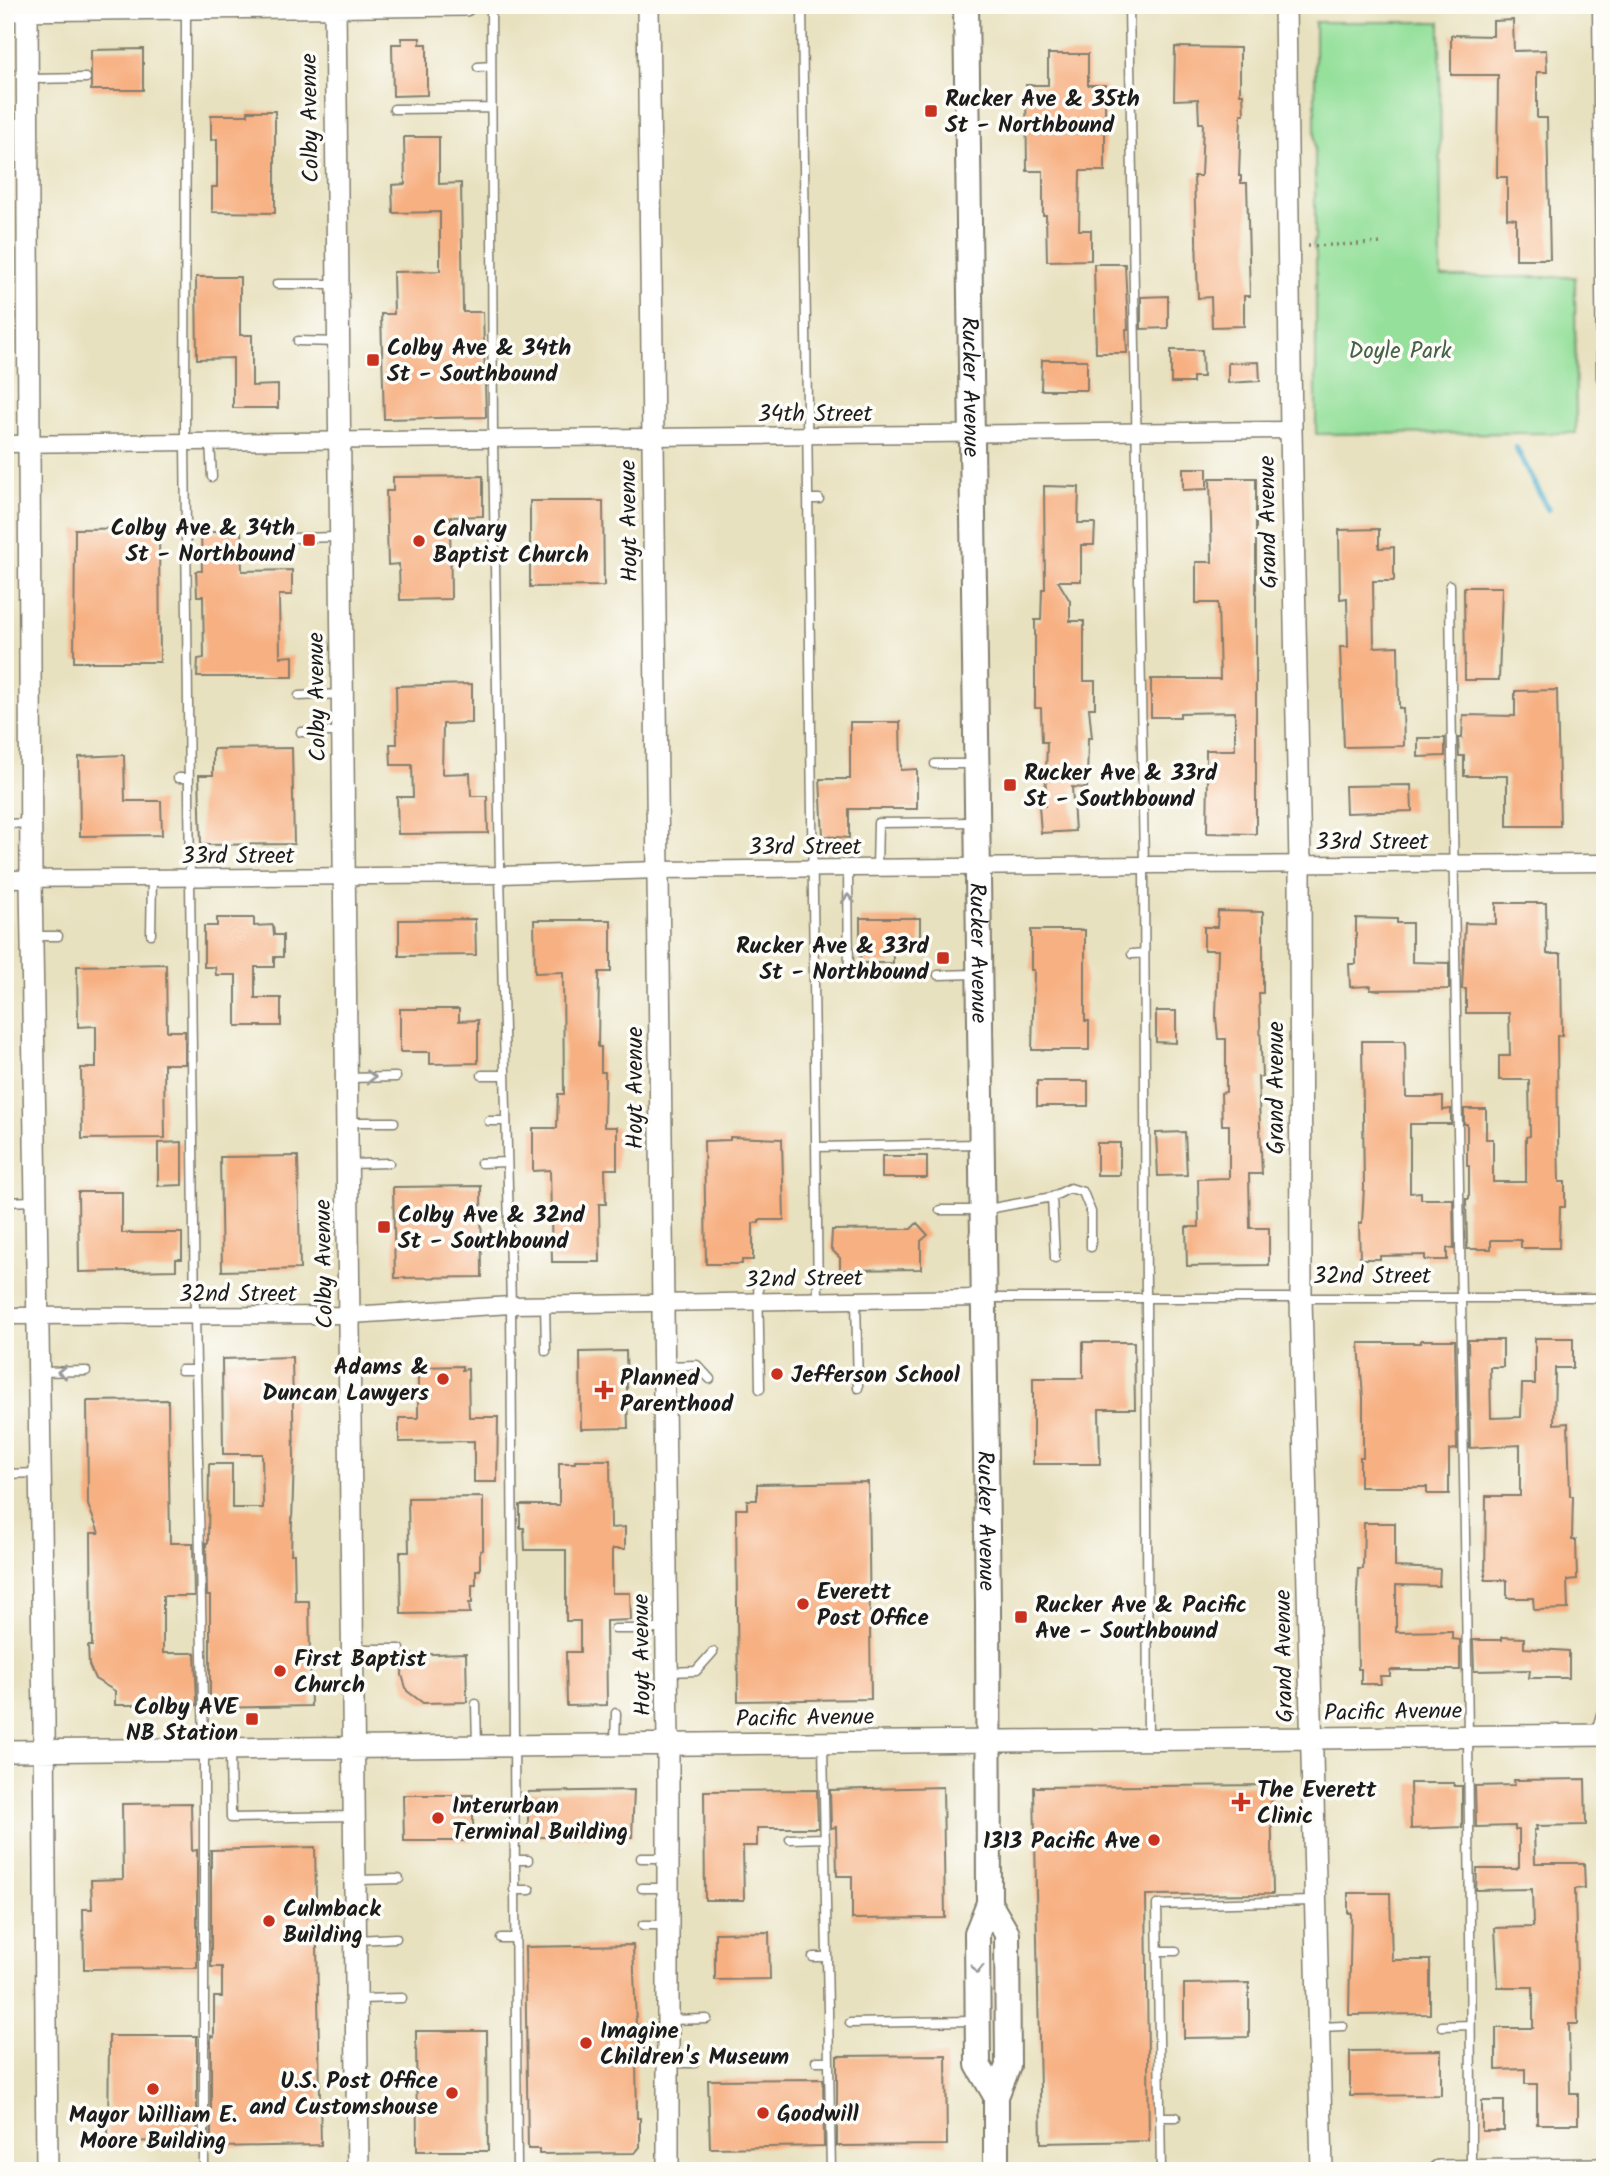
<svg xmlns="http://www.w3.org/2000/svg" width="1610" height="2176" font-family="Kalam,sans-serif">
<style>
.green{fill:#95e09b;stroke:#587e5c;stroke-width:2}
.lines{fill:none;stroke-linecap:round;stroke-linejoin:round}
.stream{stroke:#4eb0cd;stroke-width:6}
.building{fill:#f7b082}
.lane-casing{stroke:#827e6e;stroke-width:11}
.street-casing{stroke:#827e6e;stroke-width:19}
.secondary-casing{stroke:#827e6e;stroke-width:24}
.primary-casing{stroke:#827e6e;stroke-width:28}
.path{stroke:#827e6e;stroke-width:3.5;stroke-dasharray:2 5;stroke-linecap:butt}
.lane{stroke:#fff;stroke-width:8}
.street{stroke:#fff;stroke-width:16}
.secondary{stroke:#fff;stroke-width:21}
.primary{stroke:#fff;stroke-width:24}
.oneway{stroke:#999}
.poi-dot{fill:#c8321e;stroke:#fdfcf7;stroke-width:2.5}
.labels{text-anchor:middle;stroke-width:7;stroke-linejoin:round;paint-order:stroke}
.poi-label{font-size:23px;font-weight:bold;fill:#1c1c1c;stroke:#fdfcf7;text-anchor:start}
.street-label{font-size:23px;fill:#1c1c1c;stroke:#fdfcf7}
.park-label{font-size:23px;fill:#466148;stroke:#fdfcf7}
</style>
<rect width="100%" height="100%" fill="#fdfcf7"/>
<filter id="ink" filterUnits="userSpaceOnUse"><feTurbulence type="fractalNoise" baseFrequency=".0143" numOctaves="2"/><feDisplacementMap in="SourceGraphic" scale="14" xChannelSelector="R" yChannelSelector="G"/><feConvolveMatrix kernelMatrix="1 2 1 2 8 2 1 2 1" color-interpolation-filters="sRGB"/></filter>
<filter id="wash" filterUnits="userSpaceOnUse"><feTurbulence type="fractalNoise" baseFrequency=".00686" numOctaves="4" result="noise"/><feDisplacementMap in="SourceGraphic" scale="28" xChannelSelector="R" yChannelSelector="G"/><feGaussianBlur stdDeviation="1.57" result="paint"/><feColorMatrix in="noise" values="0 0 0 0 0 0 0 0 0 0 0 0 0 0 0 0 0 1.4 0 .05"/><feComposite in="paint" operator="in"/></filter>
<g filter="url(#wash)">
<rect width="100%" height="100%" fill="#e8e1bf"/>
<path class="green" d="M1315,22H1440L1441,277H1575L1576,433L1316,434V253L1313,245L1315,238Z"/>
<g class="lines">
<path class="stream" d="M1516,448L1548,509"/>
</g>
<g id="blocks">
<path class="building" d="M1513,20L1514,51L1546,50L1547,72H1537V118H1547L1550,259H1516V219L1507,218V177H1497L1498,75H1451V35L1493,36V21Z
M401,38H420V44H427V95L393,96L392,44H402Z
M1175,47L1240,48V94H1243L1244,114H1241L1239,176H1241V183H1247L1250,296H1244V326L1212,327L1211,297L1198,298L1194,176H1201L1203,123H1199L1198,99L1174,100Z
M143,49V90H91V50Z
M1048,54H1088V85H1105V171H1080L1079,230H1091V260L1047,261L1046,215H1043V171H1027L1026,85H1048Z
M248,111H275V213L212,212V187H217V139L211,140V115H248Z
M404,137H439V184L461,183L463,312H483L486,417L384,419L381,314H394L393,272L440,271V212L393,213L392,185L405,184Z
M1094,264H1125L1128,329H1126L1127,353H1096Z
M196,277H240V335H252V386L278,385V408H233V358L197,359Z
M1168,296V328L1141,329V297Z
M1171,350H1202L1203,377H1193V383H1171Z
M1042,360H1087V390H1041Z
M1259,362L1260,381L1228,383V363Z
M1183,468H1207V489L1183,490Z
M483,476V516L450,517L451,599L400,600L399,564L388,565L386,491H393V477Z
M1210,478H1256V834L1207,833L1208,776H1206V750H1235V712L1180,713V717H1151V679H1220L1218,603H1196V562H1212Z
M1044,486L1079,487L1078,523H1095L1094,545H1081V581H1058L1070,601V621H1084V681H1095V708H1089L1092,738H1088L1087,788L1072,787L1075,831L1041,833L1039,806H1045L1047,742H1042L1041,708H1035V620H1041L1042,589H1045Z
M530,501H603L604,586L530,587Z
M159,528L160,662H74L75,529Z
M1379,529V548L1394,547V581H1373L1374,647L1398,646L1399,708H1403L1404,746L1344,747L1340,647H1348L1347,598L1340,599L1339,530Z
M201,532H241L242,571L292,570V595H279L280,657L293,656V677H197L198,659L204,658L203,596H197L196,571H202Z
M1464,587H1502L1499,680H1465Z
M472,684V723L443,724L442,774L470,773L471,796H487L488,833L398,834L397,797H413L412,765H391L390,744H397L396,686Z
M1557,690L1560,826H1507V776H1464V756H1459L1458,738H1462L1463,715L1515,716V691Z
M850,722H900L901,770L917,769V809H849V838L823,836L820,779H850Z
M1418,738H1445V756L1418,757Z
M292,748L294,844L201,845L199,775H213V749Z
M124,755L125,801H161L162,835L80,836L79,757Z
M1411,785L1412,811L1346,813L1345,786Z
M1496,903H1546L1547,954H1561L1562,1036H1557L1558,1136L1559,1182H1565V1207H1560L1559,1248H1521V1240H1491V1249H1467L1466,1199H1469V1166H1467V1124H1464V1109H1486V1139H1493V1182H1526V1137L1530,1136L1529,1080H1499V1056H1510L1509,1013H1466V989H1462L1465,923L1496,924Z
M1218,911L1263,912V993H1259L1262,1077H1258L1262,1174H1249L1250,1228H1269V1265L1187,1266L1186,1227H1199L1198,1179L1229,1178V1125H1222L1221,1093L1226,1092V1039H1218L1216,1017L1218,950H1204V927H1217Z
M217,918H254V926L273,925L274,935H283V957H274V967H255V998H281V1026H236V975H216L215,967H204V926H217Z
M860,918H920V950H893V963H860Z
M1356,918L1397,919V923H1412V962L1449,963V989L1370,990L1371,986L1350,987L1349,964H1356Z
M475,919L476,955L399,956V920Z
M534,920H611V972H599L598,1047H601V1072H605L604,1127H617V1169H605L606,1204H599L600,1262H552L550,1170L533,1171V1128H557L558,1094H564L563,972L535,973Z
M1031,930H1085V1021H1089V1050H1032L1034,970H1031Z
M166,964L167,1031H185V1064H164L165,1138L82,1139L81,1068H96V1026L78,1027L77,966Z
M400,1009H459V1021L478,1020V1063L430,1064V1052H400Z
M1156,1011H1176V1043L1156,1042Z
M1362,1041H1405L1406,1097H1443V1110L1451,1109V1124H1410V1193L1421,1192V1199H1453L1454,1249L1447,1248V1260H1425V1255L1380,1256V1259H1360L1359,1223H1362L1364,1187Z
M1037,1081H1088V1106H1037Z
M1185,1132L1187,1175L1158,1176L1156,1133Z
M730,1137L782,1139L784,1220H759V1223H753V1260H742V1264H706L704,1141L730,1140Z
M182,1142V1185L158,1186V1143Z
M1097,1143H1120V1175H1097Z
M298,1156L300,1269L222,1271L220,1157Z
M882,1156H927V1178H882Z
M481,1186L482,1277L395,1278L393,1187Z
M78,1192H122V1233H182V1259H176V1270L79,1272Z
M917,1223L928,1235L921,1241V1269L840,1270V1258L831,1249L832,1230L911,1229Z
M1535,1338H1573V1368H1555L1554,1424L1568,1423L1570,1496H1573L1572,1540H1576L1577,1579L1567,1580L1568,1609L1534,1610L1533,1598H1507V1580H1485L1486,1496H1520V1445L1470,1448L1468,1340H1503V1367H1490L1491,1418L1521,1417L1522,1384H1535Z
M1421,1340H1455L1457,1449L1449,1450V1494H1427V1487H1360V1457H1363V1398L1359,1343H1421Z
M1083,1342H1134L1135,1409H1099L1100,1464H1033V1378H1083Z
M626,1351L628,1428L581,1429L580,1352Z
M292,1357L294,1458L291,1554H294L295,1601H309L311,1706L212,1708V1705H210V1596H207L206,1543H208L209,1464H232V1508H263L262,1454H223L222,1359Z
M462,1366V1370L468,1369L469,1417H498L497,1482H474V1441L399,1442V1418H418V1367Z
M168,1400L170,1543H193L194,1596H163V1653H195L197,1705H115V1691L95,1679L89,1665L88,1646H92L91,1533H99L88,1505L87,1401Z
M575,1460H610L611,1528L625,1527V1549H612V1593H630L631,1620L606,1621L607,1705L567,1706L566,1652H580V1621H566V1550H525L524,1528H520V1505H559V1463H575Z
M868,1482L871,1699L738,1701L736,1509H747V1500H757V1484Z
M483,1497V1550L480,1551V1570H476V1585H472V1603H469L470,1613L401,1614L400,1552H409L408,1498Z
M1364,1523H1395V1567L1440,1569L1439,1586L1396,1585V1632L1452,1631V1639L1460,1640V1670H1390V1676H1380L1381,1684H1361V1669H1358L1357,1593L1358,1569H1363Z
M1502,1637L1524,1638V1648L1569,1651V1678H1529L1530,1670L1474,1671L1473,1640H1502Z
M466,1653L467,1702L423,1703L407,1691L402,1675L403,1655Z
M1585,1779L1586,1825L1536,1826L1537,1830H1534L1535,1863H1584L1585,1888L1575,1889L1578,2024H1569L1570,2094H1578V2124H1537V2084H1525V2069L1496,2070V2028H1533V1987H1498L1495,1928L1533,1927L1532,1889L1476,1890L1477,1869H1516L1519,1867V1830H1515V1826L1476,1827L1475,1786L1515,1785L1514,1780Z
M1410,1783H1454V1786H1462V1827L1411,1829Z
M1271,1785L1273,1894L1146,1895L1149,2141L1041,2143L1034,1787Z
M943,1787L945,1918L852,1919V1876H837L836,1827L831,1828L830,1790Z
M634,1790L632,1837H528V1792Z
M817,1790L818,1828H757V1846H743L744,1900H705L704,1791Z
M403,1795H473V1841H404Z
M191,1803L192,1851L197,1850V1968L84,1969L83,1909H92L91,1880L123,1879L122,1804Z
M315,1847L321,2145L216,2147V2142H211V2036L214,2037V1997H222V1967H211V1850Z
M1348,1893H1390L1392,1960H1430V2014L1349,2015L1351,1913H1348Z
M769,1932L770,1979L715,1980V1933Z
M633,1945L636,2025H644V2059H636L637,2118H640V2147L635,2153L539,2154V2149H528L525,1947Z
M1249,1983V2037L1184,2038V1984Z
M416,2031H487L488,2151H417Z
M109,2036H197V2142L108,2141Z
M1441,2050V2095L1350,2096V2051Z
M946,2055L947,2145L837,2146V2056Z
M823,2079L824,2146L710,2148L708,2080Z
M1482,2101H1504V2131H1482Z"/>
</g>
</g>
<g filter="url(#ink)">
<use href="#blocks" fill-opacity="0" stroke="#827e6e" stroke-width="2"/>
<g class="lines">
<defs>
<path id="lane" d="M491,5L493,439L500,875L511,1305L517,2171
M802,5L818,1301
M1129,5L1144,865L1148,1739
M186,8L185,442L195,1317L204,1749V2171
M478,67L491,66
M30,79L86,78
M394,109L491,108
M277,284H337
M298,341L338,342
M210,442L212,477
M808,499H819
M294,538L340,537
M1450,585C1455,1112 1471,1640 1471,2168
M299,696L342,694
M301,732H340
M935,764H973
M178,778H189
M5,824L31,823
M877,868L878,823L975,822
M848,869L849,978
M151,934L152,878
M34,936H58
M1132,954L1144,953
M938,975L977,974
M482,1075H505
M347,1078L396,1077
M489,1121H506
M348,1122H394
M816,1147L979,1144
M481,1163L507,1162
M348,1164L389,1163
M1052,1197L1070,1188L1083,1192L1091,1212V1247
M5,1202L34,1201
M940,1210H983L1052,1197L1055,1258
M758,1276L760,1389
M986,1298H1605
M856,1300L858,1388
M545,1304L546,1351
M663,1366L697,1365L710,1379
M181,1370H196
M40,1372L86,1371
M5,1474L39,1473
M615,1629H665
M354,1649H400
M670,1672L696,1671L713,1652
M476,1704L477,1746
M615,1742L616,1713
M823,1743L831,2171
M230,1749L231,1818L354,1816
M790,1839L825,1838
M641,1858H665
M514,1860H528
M358,1880L399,1879
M642,1888H667
M514,1890H530
M643,1925H668
M501,1938H514
M357,1940L396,1938
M1158,1951H1176
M813,1957H827
M356,1999L402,1998
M668,2020L707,2019
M850,2023L974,2021
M1442,2026L1470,2025
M1321,2027L1343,2026
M816,2061H829
M671,2063H694
M1161,2117H1176
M1161,2171L1157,1905L1313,1901"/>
<path id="street" d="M1601,5L1605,378
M5,444L1291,430
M5,879L500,875L659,870L1144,865L1605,863
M5,1316L351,1315L511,1305L983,1298
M1599,1735L1605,1715"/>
<path id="secondary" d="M27,5L31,879L44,1719L47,2171
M335,5L358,2171
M648,5L668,1744V2171
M1285,5L1291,430L1300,863L1301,1298L1322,2171
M5,10L465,5
M5,1751L1605,1735
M1439,2171L1605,2169"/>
<g id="primary">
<path id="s1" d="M966,5L988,1604L989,1903L977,1933L978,2065L996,2096"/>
<path d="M989,1903L1007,1934L1008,2066L996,2096V2171"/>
</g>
</defs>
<use href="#lane" class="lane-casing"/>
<use href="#street" class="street-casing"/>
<use href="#secondary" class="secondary-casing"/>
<use href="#primary" class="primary-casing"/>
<path class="path" d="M1308,246L1385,243"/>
<use href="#lane" class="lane"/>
<use href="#street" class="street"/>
<use href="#secondary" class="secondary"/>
<use href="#primary" class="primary"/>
</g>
<defs><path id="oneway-chevron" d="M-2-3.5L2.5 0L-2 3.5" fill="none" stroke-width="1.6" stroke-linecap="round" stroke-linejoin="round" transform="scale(1.75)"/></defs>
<g class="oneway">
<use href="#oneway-chevron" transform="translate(848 899) rotate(-91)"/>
<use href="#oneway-chevron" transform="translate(371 1077) rotate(-1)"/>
<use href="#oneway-chevron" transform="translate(62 1372) rotate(179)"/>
<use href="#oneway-chevron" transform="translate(977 1969) rotate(90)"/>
</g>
</g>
<g class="poi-dot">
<rect x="924" y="104" width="14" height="14" rx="3.5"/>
<rect x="366" y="353" width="14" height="14" rx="3.5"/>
<rect x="302" y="533" width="14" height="14" rx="3.5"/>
<circle cx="419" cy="541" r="7"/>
<rect x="1003" y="778" width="14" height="14" rx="3.5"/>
<rect x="936" y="951" width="14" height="14" rx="3.5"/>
<rect x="377" y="1220" width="14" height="14" rx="3.5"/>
<circle cx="777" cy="1374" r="7"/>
<circle cx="443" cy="1379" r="7"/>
<path d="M600.5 1379.5h7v7h7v7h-7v7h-7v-7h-7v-7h7z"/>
<circle cx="803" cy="1604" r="7"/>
<rect x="1014" y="1610" width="14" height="14" rx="3.5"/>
<circle cx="280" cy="1671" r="7"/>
<rect x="245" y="1712" width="14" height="14" rx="3.5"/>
<path d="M1237.5 1791.5h7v7h7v7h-7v7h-7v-7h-7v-7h7z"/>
<circle cx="438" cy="1818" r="7"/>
<circle cx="1154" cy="1840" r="7"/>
<circle cx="269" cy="1921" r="7"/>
<circle cx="586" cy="2043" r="7"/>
<circle cx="153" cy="2089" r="7"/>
<circle cx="452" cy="2093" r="7"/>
<circle cx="763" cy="2113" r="7"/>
</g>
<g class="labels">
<g class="poi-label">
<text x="945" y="106">Rucker Ave &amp; 35th<tspan x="945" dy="26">St - Northbound</tspan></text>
<text x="387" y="355">Colby Ave &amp; 34th<tspan x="387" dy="26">St - Southbound</tspan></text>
<text x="295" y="535" text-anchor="end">Colby Ave &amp; 34th<tspan x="295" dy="26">St - Northbound</tspan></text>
<text x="433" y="536">Calvary<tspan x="433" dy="26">Baptist Church</tspan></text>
<text x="1024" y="780">Rucker Ave &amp; 33rd<tspan x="1024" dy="26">St - Southbound</tspan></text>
<text x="929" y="953" text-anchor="end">Rucker Ave &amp; 33rd<tspan x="929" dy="26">St - Northbound</tspan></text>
<text x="398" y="1222">Colby Ave &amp; 32nd<tspan x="398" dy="26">St - Southbound</tspan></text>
<text x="429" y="1374" text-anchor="end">Adams &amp;<tspan x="429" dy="26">Duncan Lawyers</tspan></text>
<text x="791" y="1382">Jefferson School</text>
<text x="620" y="1385">Planned<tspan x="620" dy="26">Parenthood</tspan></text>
<text x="817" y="1599">Everett<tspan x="817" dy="26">Post Office</tspan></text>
<text x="1035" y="1612">Rucker Ave &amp; Pacific<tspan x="1035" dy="26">Ave - Southbound</tspan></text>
<text x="294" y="1666">First Baptist<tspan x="294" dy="26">Church</tspan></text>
<text x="238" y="1714" text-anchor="end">Colby AVE<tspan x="238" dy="26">NB Station</tspan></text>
<text x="1257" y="1797">The Everett<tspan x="1257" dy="26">Clinic</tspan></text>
<text x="452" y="1813">Interurban<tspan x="452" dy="26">Terminal Building</tspan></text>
<text x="1140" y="1848" text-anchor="end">1313 Pacific Ave</text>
<text x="283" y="1916">Culmback<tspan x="283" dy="26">Building</tspan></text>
<text x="600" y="2038">Imagine<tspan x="600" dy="26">Children's Museum</tspan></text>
<text x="438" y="2088" text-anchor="end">U.S. Post Office<tspan x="438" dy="26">and Customshouse</tspan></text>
<text x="777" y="2121">Goodwill</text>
<text x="153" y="2122" text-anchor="middle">Mayor William E.<tspan x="153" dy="26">Moore Building</tspan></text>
</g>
<g class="street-label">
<text transform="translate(309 118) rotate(-91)" y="8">Colby Avenue</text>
<text dy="8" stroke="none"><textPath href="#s1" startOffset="382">Rucker Avenue</textPath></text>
<text x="815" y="421">34th Street</text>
<text transform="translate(628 521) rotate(-91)" y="8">Hoyt Avenue</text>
<text transform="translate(1267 522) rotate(-91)" y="8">Grand Avenue</text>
<text transform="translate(316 697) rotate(-91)" y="8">Colby Avenue</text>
<text x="1372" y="849">33rd Street</text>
<text x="805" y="854">33rd Street</text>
<text x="238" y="863">33rd Street</text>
<text dy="8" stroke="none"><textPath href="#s1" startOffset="948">Rucker Avenue</textPath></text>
<text transform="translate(634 1088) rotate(-90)" y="8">Hoyt Avenue</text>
<text transform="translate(1275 1088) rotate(-90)" y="8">Grand Avenue</text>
<text transform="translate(323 1264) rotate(-91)" y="8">Colby Avenue</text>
<text x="1372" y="1283">32nd Street</text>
<text transform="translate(804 1278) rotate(-1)" y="8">32nd Street</text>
<text x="238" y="1301">32nd Street</text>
<text dy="8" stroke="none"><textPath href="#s1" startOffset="1516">Rucker Avenue</textPath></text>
<text transform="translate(641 1655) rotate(-91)" y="8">Hoyt Avenue</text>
<text transform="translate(1283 1656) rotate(-91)" y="8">Grand Avenue</text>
<text transform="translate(1393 1711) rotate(-1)" y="8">Pacific Avenue</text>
<text transform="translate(805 1717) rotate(-1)" y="8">Pacific Avenue</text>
</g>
<g class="park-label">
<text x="1400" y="358">Doyle Park</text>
</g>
</g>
<rect width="1610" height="2176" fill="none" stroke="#fdfcf7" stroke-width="28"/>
</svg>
